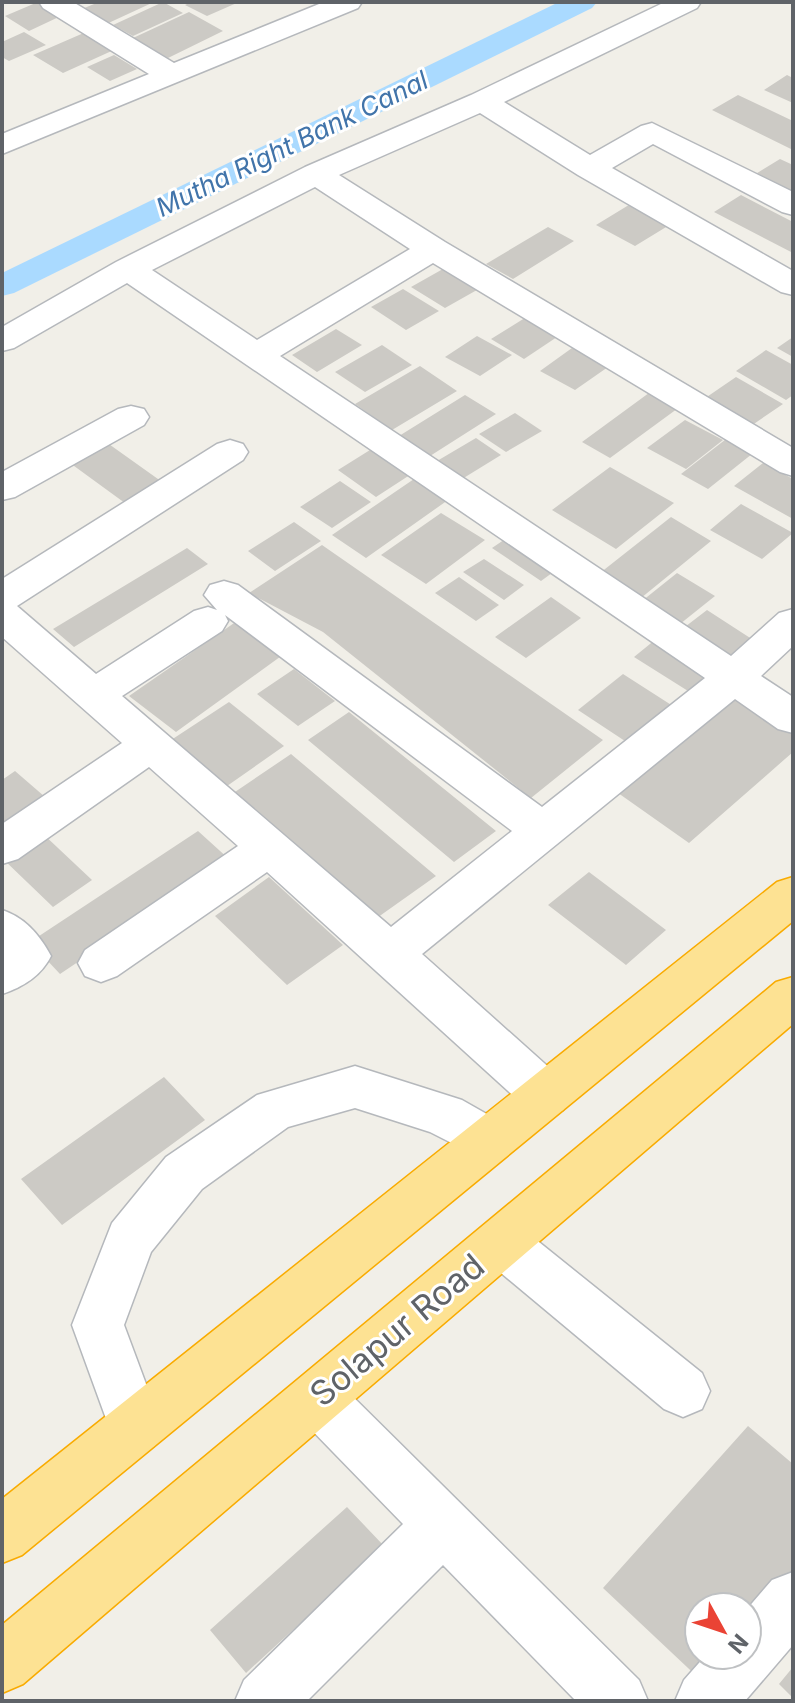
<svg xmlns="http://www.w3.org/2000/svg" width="795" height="1703" font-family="Inter,sans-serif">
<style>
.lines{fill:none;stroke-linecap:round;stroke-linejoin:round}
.canal{fill:#aadaff;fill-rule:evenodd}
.building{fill:#cccac5}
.minor-casing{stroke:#b5b8bc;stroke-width:3}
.highway-casing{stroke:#f9ab00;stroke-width:3}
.minor{fill:#fff;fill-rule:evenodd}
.highway{fill:#fde293;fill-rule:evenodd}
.labels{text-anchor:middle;stroke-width:6;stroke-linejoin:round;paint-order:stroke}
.far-water-label{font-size:26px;font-style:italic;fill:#4174aa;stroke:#fff}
.near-street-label{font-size:34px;fill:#5f6368;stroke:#fff}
</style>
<rect width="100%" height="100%" fill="#f1efe8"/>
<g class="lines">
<path class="canal" d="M559,2H597L592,8L14,293L2,296V273Z"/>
</g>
<path class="building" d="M38,2L63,15L29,31L5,16Z
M99,2H154L102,26L77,11Z
M163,2L183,13L133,36L113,25Z
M191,2H239L207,16L185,5Z
M189,12L223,31L168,58L133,38Z
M24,32L46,45L9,61L2,57V42Z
M86,32L116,49L63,73L33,55Z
M114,55L137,69L110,81L87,67Z
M787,75L793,78V103L764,90Z
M738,95L793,121V150L712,110Z
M780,159L793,165V195L754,175Z
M741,195L793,222V253L714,212Z
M637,200L676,221L635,246L596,225Z
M548,227L574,241L513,279L486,264Z
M450,265L484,286L445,308L411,287Z
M403,289L439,311L406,330L371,307Z
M528,316L560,335L524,359L491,339Z
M336,329L362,345L317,372L292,355Z
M477,336L512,355L480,376L445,357Z
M793,337V357L777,348Z
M382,345L412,365L365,392L335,372Z
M572,348L608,367L575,390L540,371Z
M766,350L793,365V395L786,400L736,371Z
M420,366L457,391L392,430L355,404Z
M736,377L783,404L745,430L698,403Z
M653,390L681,406L610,458L582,442Z
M465,395L496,414L430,456L399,436Z
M515,413L542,431L506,452L479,434Z
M685,420L723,440L686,469L647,448Z
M730,436L757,450L708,489L681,474Z
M476,438L501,455L462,479L437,461Z
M106,442L165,484L129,506L70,463Z
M378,445L416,471L376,497L338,470Z
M763,463L793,479V519L734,486Z
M610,467L674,503L616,549L552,510Z
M414,479L448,500L366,558L332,535Z
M340,481L371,502L332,528L300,507Z
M741,504L793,533L762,559L710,530Z
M441,513L485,540L426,584L381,555Z
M671,517L711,541L641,598L600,573Z
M294,522L321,541L275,571L248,551Z
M514,533L563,565L541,581L492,548Z
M322,545L603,740L531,798L323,632L249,593Z
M187,548L208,564L74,647L53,629Z
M484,559L524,585L504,600L463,572Z
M677,573L715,596L675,628L637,605Z
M459,577L499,605L476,621L435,593Z
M551,597L581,618L526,658L495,637Z
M707,610L761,645L732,668L677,633Z
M237,621L284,654L176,732L129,696Z
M661,635L723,675L696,696L634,657Z
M294,669L335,701L298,726L257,694Z
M623,674L676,708L631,745L578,710Z
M727,692L793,735V752L689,843L611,788Z
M229,702L284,746L217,793L162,746Z
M349,712L496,831L454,862L308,740Z
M291,754L436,876L374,920L232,794Z
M15,771L52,803L12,831L2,822V780Z
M198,831L230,860L60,974L30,942Z
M41,832L92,880L53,907L2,858Z
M589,872L666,930L626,965L548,905Z
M269,877L343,945L287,985L215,916Z
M164,1077L205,1120L62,1225L21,1179Z
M748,1426L793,1464V1578L747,1633V1607H699V1655H729L705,1684L603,1588Z
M347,1507L384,1546L246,1673L210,1630Z
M793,1667V1698L779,1684Z"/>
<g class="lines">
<defs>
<path id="minor" d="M39,2H73L174,63L324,2H362L358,8L2,154V134L149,74L43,8Z
M665,2H701L697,8L504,102L590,155L641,126L652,123L793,192V215L782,212L653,144L612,168L793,271V295L781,292L578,175L480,113L339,175L445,242L793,448V476L780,472L433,263L280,356L731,656L779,613L793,609V646L761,676L793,697V733L778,729L735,699L422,954L563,1080L570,1095L563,1110L546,1116L529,1110L267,872L117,976L101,982L85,976L78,963L85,950L238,846L149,767L18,859L2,864V824L122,743L2,637V579L217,444L230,440L243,444L248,452L243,460L17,606L96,674L194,611L208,607L217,610L204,595L210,585L224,581L238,585L542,807L705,678L127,283L14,348L2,351V327L116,262L305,167L471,95ZM315,187L410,249L257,340L152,270ZM225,615L512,831L391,927L122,696L222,631L228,621Z
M131,406L144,409L149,417L144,425L15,497L2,500V472L118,409Z
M2,910C24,917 40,935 51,956C41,976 23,987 2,994Z
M355,1066L462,1100L506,1125L514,1140L506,1155L489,1162L430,1132L355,1108L288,1127L202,1189L151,1252L124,1325L162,1427L154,1446L135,1453L116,1446L72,1325L112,1223L166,1157L257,1095Z
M501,1219L519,1226L702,1373L710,1391L702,1409L683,1417L664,1409L483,1258L475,1242L483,1226Z
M317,1372L336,1380L639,1680L648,1701H576L443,1565L307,1701H235L244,1680L403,1524L298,1416L290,1398L298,1380Z
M793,1572V1645L745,1701H675L684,1680L706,1655H747V1609L772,1580Z"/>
<path id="highway" d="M793,877V921L22,1555L2,1563V1499L777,882Z
M793,977V1024L23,1684L2,1693V1625L776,982Z"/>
</defs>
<use href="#minor" class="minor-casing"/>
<use href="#highway" class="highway-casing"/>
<use href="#minor" class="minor"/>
<use href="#highway" class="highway"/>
</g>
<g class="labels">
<g class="far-water-label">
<text transform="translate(292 144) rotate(-26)" y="9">Mutha Right Bank Canal</text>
</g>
<g class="near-street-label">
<text transform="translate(397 1330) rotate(-40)" y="12">Solapur Road</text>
</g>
</g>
<rect width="795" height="1703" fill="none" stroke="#5f6368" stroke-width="8"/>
<g transform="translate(723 1631) rotate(130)"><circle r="38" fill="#ffffff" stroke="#bfc1c3" stroke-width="2"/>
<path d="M0-6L14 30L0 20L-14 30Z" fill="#ea4335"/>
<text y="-12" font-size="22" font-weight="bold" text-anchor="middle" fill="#5f6368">N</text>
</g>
</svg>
